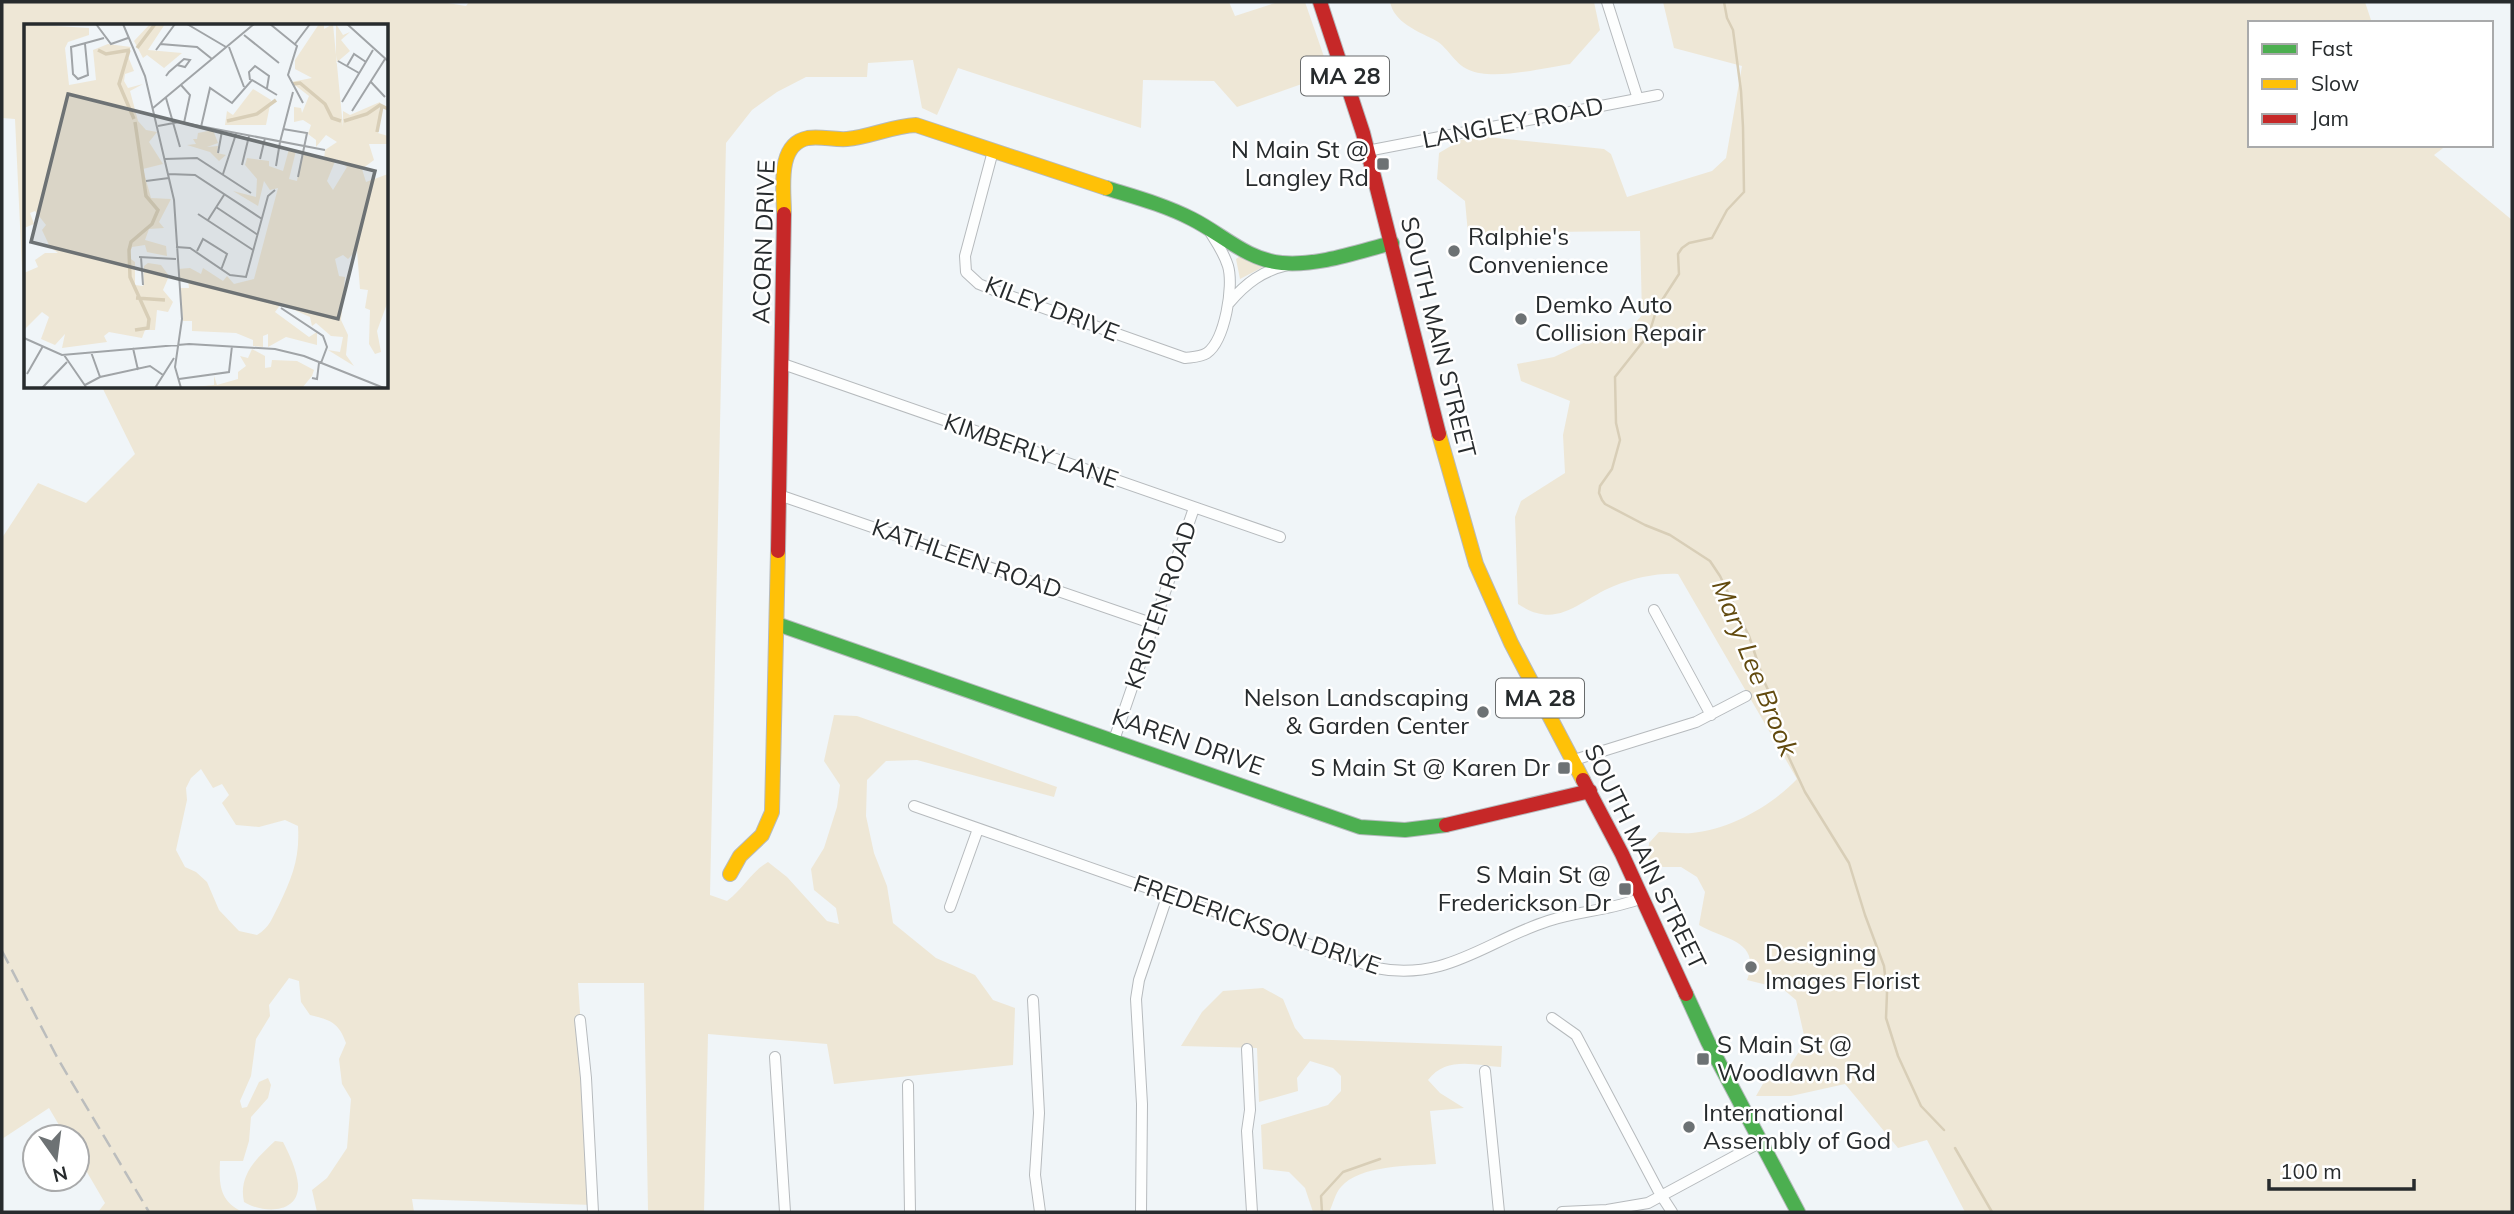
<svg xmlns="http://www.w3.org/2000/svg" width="2514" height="1214" font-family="Mulish,sans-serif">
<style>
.green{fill:#eee7d6;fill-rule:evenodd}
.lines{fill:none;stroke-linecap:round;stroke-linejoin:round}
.stream{stroke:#d8ceb7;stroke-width:2.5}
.street-casing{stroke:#b6babd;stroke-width:12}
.fast-casing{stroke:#b6babd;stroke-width:16}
.slow-casing{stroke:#b6babd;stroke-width:16}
.jam-casing{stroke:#b6babd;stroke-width:16}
.street{stroke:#fdfefe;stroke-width:10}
.fast{stroke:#4caf50;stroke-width:14}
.slow{stroke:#ffc107;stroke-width:14}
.jam{stroke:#c62828;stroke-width:14}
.rail{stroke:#bbbdbd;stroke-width:2.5;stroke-dasharray:14 7;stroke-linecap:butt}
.poi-dot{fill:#6d7274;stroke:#fff;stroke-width:2.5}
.labels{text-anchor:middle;stroke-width:5;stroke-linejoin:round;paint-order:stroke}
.shield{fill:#fff;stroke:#686b6c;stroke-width:2}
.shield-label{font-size:23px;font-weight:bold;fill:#272b2d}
.street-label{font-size:24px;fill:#272b2d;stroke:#fff}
.poi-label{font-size:24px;fill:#272b2d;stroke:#fff;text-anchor:start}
.water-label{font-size:26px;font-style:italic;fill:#624a0e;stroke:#fff}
.inset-river{fill:none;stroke:#d8ceb7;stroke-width:3.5}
.inset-road{fill:none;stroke:#a0a4a7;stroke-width:2}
.view{fill:#6d7274;fill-opacity:0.15;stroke:#6d7274;stroke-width:3.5}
.inset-edge{fill:none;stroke:#272b2d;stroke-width:3.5}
</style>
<rect width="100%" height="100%" fill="#f0f5f8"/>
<path class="green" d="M2,2H442L466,6L469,2H1229L1235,16L1278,2H1305L1330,74L1237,107L1214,81L1143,80L1141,128L958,68L937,115L922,108L913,60L868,63L867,77H806L777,92L752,110L726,143L710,895L727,901C743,889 752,871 768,862L787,877L827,921L839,924L836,908L814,890L811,869L824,848L837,807L840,785L824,761L834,715L857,716L1057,787L1054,797L917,760L886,761L867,780L866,816L874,853L887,886L893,923L936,958L975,975L993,1000L1015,1008L1013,1065L834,1084L827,1044L708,1034L704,1212L648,1210L644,983H578L593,1205L412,1199L414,1212H317L312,1190L327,1178L347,1148L351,1099L342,1084L339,1059L346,1043C339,1023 331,1020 310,1015L301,1002L299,981L289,978L269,1005L270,1016L256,1039L251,1076L240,1101L242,1108L247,1107L259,1082L268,1078L271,1085L268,1098L251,1117L249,1141L243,1161H220C219,1184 219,1201 243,1212H98L105,1203L77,1155V1137H66L49,1108L2,1139V538L38,483L86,503L135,454L102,387H387V26H26L25,332L15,119L2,118ZM201,769L213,788L222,784L229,795L222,803L236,825L259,827L285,820L298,826C300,859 292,877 279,905C272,918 270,927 257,935L239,931L219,910L207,882L196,872L185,867L176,850L187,800L186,788L191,778Z
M1390,2H1594L1600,30L1570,64C1543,68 1493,81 1469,70C1453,63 1448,46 1433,39C1417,31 1394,22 1390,2Z
M1663,2H2365L2372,23H2250V145H2447L2434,155L2512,220V1212H1965L1927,1140L1898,1148L1845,1084L1791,1096H1756L1764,1082L1791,1064L1800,1050L1804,1035L1796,1000L1783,989L1747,980C1762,940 1724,940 1699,925L1705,892L1697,877L1681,867H1663L1648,860L1649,843L1659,832C1670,832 1682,834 1692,833C1731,829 1771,806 1797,779L1678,574C1657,573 1634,578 1614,586C1579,600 1558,631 1518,604L1515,517L1521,501L1565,473L1563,435L1570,401L1521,381L1517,364L1554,357L1603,334L1618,336L1632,327L1642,315L1640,231L1468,233L1465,201L1437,179L1439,153L1461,140L1487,137L1604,149L1611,154L1627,197L1712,171L1726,158L1742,66L1674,48Z
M1240,256L1262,265L1263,267L1240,279L1236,259Z
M1263,988L1283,999L1295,1028L1304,1039L1502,1046L1501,1067C1474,1065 1446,1056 1428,1080L1440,1093L1464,1108L1430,1111L1436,1164C1410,1166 1359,1165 1341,1187C1335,1193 1333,1205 1329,1212H1313L1305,1188L1289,1172L1263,1169L1261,1125L1328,1105L1341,1091V1076L1333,1068L1310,1061L1297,1078L1298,1091L1259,1102L1257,1048L1181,1046L1202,1012L1223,991Z
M275,1141L283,1142C289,1153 297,1171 298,1184C300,1214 264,1214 244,1202C238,1175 257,1158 275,1141Z"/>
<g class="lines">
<path class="stream" d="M1724,2L1727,18L1733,30L1741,91L1743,127L1744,192L1727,210L1712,238L1689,243L1682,248L1678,254L1679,274L1657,308L1649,334L1615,377L1616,423L1620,440L1612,469L1600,486L1599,493L1602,500L1605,504L1645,525L1670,535L1710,561L1720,576L1749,636L1764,681L1778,712L1785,749L1805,792L1849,863L1865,915L1884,966L1887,993L1886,1018L1898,1056L1921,1106L1944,1130
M1955,1148L1992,1212
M1322,1212L1321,1196L1343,1172L1380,1159"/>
<defs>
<path id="street" d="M1607,2L1638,99
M993,151L965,256L966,272L979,284L996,291L1185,358C1192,357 1201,357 1207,353C1225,340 1234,286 1228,266C1224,253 1217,243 1210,232
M1367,151L1658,95
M1229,303C1246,283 1262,271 1288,265
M783,364L1280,537
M779,495L1154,624
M1654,610L1711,715
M1114,740L1194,508
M1574,760L1696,722L1746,696
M914,806L1376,968C1446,982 1486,941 1548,921C1579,911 1612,910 1642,898
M950,907L978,829
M1033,1000L1039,1113L1035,1175L1040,1212
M1552,1018L1576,1035L1659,1192L1672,1212
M580,1020L586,1078L593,1212
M1247,1049L1250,1110L1247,1131L1252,1212
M775,1057L785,1212
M1485,1071L1499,1212
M908,1085L910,1212
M1141,1212L1142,1104L1136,999L1139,980L1168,894
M1562,1212L1607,1210L1648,1203L1761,1142"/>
<path id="fast" d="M1106,188C1135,197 1165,205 1192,219C1222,234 1247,260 1282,263C1319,266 1357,252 1392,243
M777,624L1360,827L1405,830L1446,825
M1686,994L1708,1042L1798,1212"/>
<path id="slow" d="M784,214C784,190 776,144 808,138C821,136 834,140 847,139C870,137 892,126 916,125L1106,188
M1439,434L1476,564L1511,643L1583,780
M730,874L740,856L762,835L772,812L778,551"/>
<path id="jam" d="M1320,2L1363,133L1439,434
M778,551L784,214
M1583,780L1622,854L1686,994
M1446,825L1590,791"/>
</defs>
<use href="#street" class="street-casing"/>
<use href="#fast" class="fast-casing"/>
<use href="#slow" class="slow-casing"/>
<use href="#jam" class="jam-casing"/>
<use href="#street" class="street"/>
<use href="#fast" class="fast"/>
<use href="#slow" class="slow"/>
<use href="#jam" class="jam"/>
<path class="rail" d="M2,951L58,1059L149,1212"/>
</g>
<g class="poi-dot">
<rect x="1376" y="157" width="14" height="14" rx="3.5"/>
<circle cx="1454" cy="251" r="7"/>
<circle cx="1521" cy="319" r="7"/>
<circle cx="1483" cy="712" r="7"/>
<rect x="1557" y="761" width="14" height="14" rx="3.5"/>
<rect x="1618" y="882" width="14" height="14" rx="3.5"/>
<circle cx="1751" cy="967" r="7"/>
<rect x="1696" y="1052" width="14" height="14" rx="3.5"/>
<circle cx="1689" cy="1127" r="7"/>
</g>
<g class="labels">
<g class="shield">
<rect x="1301" y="56.5" width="88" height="39" rx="5"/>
<rect x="1496" y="678.5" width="88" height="39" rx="5"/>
</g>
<g class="shield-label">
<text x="1345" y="84">MA 28</text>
<text x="1540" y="706">MA 28</text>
</g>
<g class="street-label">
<text transform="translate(1513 123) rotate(-11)" y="8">LANGLEY ROAD</text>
<text transform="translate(764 242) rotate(-88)" y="8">ACORN DRIVE</text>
<text transform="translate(1052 309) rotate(21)" y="8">KILEY DRIVE</text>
<text transform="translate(1438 337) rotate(76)" y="8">SOUTH MAIN STREET</text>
<text transform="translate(1031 451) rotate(19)" y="8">KIMBERLY LANE</text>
<text transform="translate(967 559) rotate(19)" y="8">KATHLEEN ROAD</text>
<text transform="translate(1161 605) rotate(-71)" y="8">KRISTEN ROAD</text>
<text transform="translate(1188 742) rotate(19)" y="8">KAREN DRIVE</text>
<text transform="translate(1645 857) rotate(64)" y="8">SOUTH MAIN STREET</text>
<text transform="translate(1257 925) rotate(19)" y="8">FREDERICKSON DRIVE</text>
</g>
<g class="poi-label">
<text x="1369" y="158" text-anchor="end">N Main St @<tspan x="1369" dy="28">Langley Rd</tspan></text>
<text x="1468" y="245">Ralphie's<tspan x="1468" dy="28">Convenience</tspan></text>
<text x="1535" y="313">Demko Auto<tspan x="1535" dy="28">Collision Repair</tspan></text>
<text x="1469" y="706" text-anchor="end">Nelson Landscaping<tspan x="1469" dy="28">&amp; Garden Center</tspan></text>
<text x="1550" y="776" text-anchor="end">S Main St @ Karen Dr</text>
<text x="1611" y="883" text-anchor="end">S Main St @<tspan x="1611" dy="28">Frederickson Dr</tspan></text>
<text x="1765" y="961">Designing<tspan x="1765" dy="28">Images Florist</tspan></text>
<text x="1717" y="1053">S Main St @<tspan x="1717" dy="28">Woodlawn Rd</tspan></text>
<text x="1703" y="1121">International<tspan x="1703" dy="28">Assembly of God</tspan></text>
</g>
<g class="water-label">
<text transform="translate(1755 668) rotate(68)" y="9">Mary Lee Brook</text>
</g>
</g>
<g transform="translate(24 24)">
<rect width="364" height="364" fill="#f0f5f8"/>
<path d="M0,0L65,4V11L44,18L41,24L45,61L72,56L69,26L84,20L107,23L103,30L110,47L101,50L100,57L104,64L119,60L106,67L114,97L122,106L133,108L125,118L139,140L119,145L127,174L147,175L135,198L140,204L125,205L121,216L142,222L143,232L123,228L121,221L108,223L104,233L111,238V261L119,262L120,242L124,239L137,241L145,252L139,266L149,278L144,288L133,286L131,306H121L118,314L85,308L80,312L83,318L38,324L41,310L31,321L17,315L25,293L18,288L0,306V249L14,243L11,236L21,229H34L26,223L18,206L22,201L11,187L6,189L10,200L0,204ZM126,0H141L124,26L158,29L140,44L123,31L119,34L110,17ZM295,0H300V5L309,0L319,103V87L326,91L356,78L354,109L364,112V120H345L350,136L338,145L342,158L364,150V277L353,307L357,328L351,330L345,320L346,286L341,284L344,266L336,265L333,226L324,235L319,231L311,235L315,252L321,253L317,296L324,311L322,331L330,342L304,326L316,328L319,313L307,312L292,299L288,302L286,293L257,280L251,288L285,313L293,308V321L262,313L244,323V310L239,312V323L229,322V316L212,309L168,307V297H159L156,264H165L164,256H155L154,245L166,244L177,250L179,244L199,257L203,252L210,260L230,255L254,164L246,166L240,157L234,182L209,167L232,173L233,155L221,141L223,134L245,137V142L259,147L265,125L272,127L265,155L273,157L278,130L300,136L301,126L313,118L302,111L292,123V116L284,110L287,101L279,96L270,98V83L277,84L278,89L285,72L267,58L288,54L271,45V36ZM312,135L323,143L309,166L303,157ZM312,0L319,11L326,8L317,16L326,27L312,39ZM229,65L247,76L242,101H201L203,87L209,91ZM189,106L194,119L183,123L194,122L193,129L202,131L195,137L186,128L163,121L172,120L169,115H173L174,109ZM228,325L241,332V344L247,343L248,336L273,337L290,346L288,352L278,364L170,363L190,361V352L193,361L214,355V348L222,342L216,332L224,334Z" fill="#eee7d6" fill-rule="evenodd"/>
<path class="inset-river" d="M113,24L131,0M74,26L82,30L106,26M105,26L95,60L110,95M269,60L276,59L301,80L308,94L317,97M203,97L233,90L252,76M320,97L343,90L356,81L364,85M353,108L358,82M112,274L141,276M111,306L124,304L125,295L106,253L105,226L107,218L128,200L134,186L122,172L111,98"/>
<path class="inset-road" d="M72,0L87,20L104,14M99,0L121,52L150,176L158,295L151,343L157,364M163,0L202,23M246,0L273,22L264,51L279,79M323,0L364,37M220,11L255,39M61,20L64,51L54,55L49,50L47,23L80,14M136,20L173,23L188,35M271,20L286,0M205,23L220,63M132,26L151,0M314,37L335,49M323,42L330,30L342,38M142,52L145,48L160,35L166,36L161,43L153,41M226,56L225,48L231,42L245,52L243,64M346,57L361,73M157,61L166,71L160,99M142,74L156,123M318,78L349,26M129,84L230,0M328,87L361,35M134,102L155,98L301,126M177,103L186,64L208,79L228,56L253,71M259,105L283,109L274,153M256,118L269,68M194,129L198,107M141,135L173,134L227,169M236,135L241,114M218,141L225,112M252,142L256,118M144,150L171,151L238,195M199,150L212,110M122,157L145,154M192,183L234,211M174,190L229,226M184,196L200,171M152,223L166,224L206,251L222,253L244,172L251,166M173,227L179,215L203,230L197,246M115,233L152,235M117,233L119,261M257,284L299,312L303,323L297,339M0,314L38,331L165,320L251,325L280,332L360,364M109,324L114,346M67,328L76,353M40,331L62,363M3,350L19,322M288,354L293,355L295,339M155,355L205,348L208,322M61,361L76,353L126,342L139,351M18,364L43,338M131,364L150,334"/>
<path class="view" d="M44,70L351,147L314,295L7,218Z"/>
<rect width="364" height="364" class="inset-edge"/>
</g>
<rect width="2514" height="1214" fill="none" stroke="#272b2d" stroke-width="7"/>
<rect x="2248" y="21" width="245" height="126" fill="#ffffff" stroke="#a9aaab" stroke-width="2"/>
<rect x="2262" y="44" width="35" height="10" fill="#4caf50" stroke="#a9aaab" stroke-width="2"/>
<text x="2311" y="56" font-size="21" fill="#272b2d">Fast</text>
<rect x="2262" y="79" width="35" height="10" fill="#ffc107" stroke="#a9aaab" stroke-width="2"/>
<text x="2311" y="91" font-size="21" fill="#272b2d">Slow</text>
<rect x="2262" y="114" width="35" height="10" fill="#c62828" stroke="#a9aaab" stroke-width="2"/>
<text x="2311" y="126" font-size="21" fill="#272b2d">Jam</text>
<g transform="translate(56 1158) rotate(166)"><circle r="33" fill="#ffffff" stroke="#a9aaab" stroke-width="2"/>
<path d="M0-5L12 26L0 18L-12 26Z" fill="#6d7274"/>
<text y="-10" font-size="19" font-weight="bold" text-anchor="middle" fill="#272b2d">N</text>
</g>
<path d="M2269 1179v10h145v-10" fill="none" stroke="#272b2d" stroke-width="3.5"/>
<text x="2280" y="1179" font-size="21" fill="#272b2d" stroke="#ffffff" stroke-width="5" paint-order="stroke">100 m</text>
</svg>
